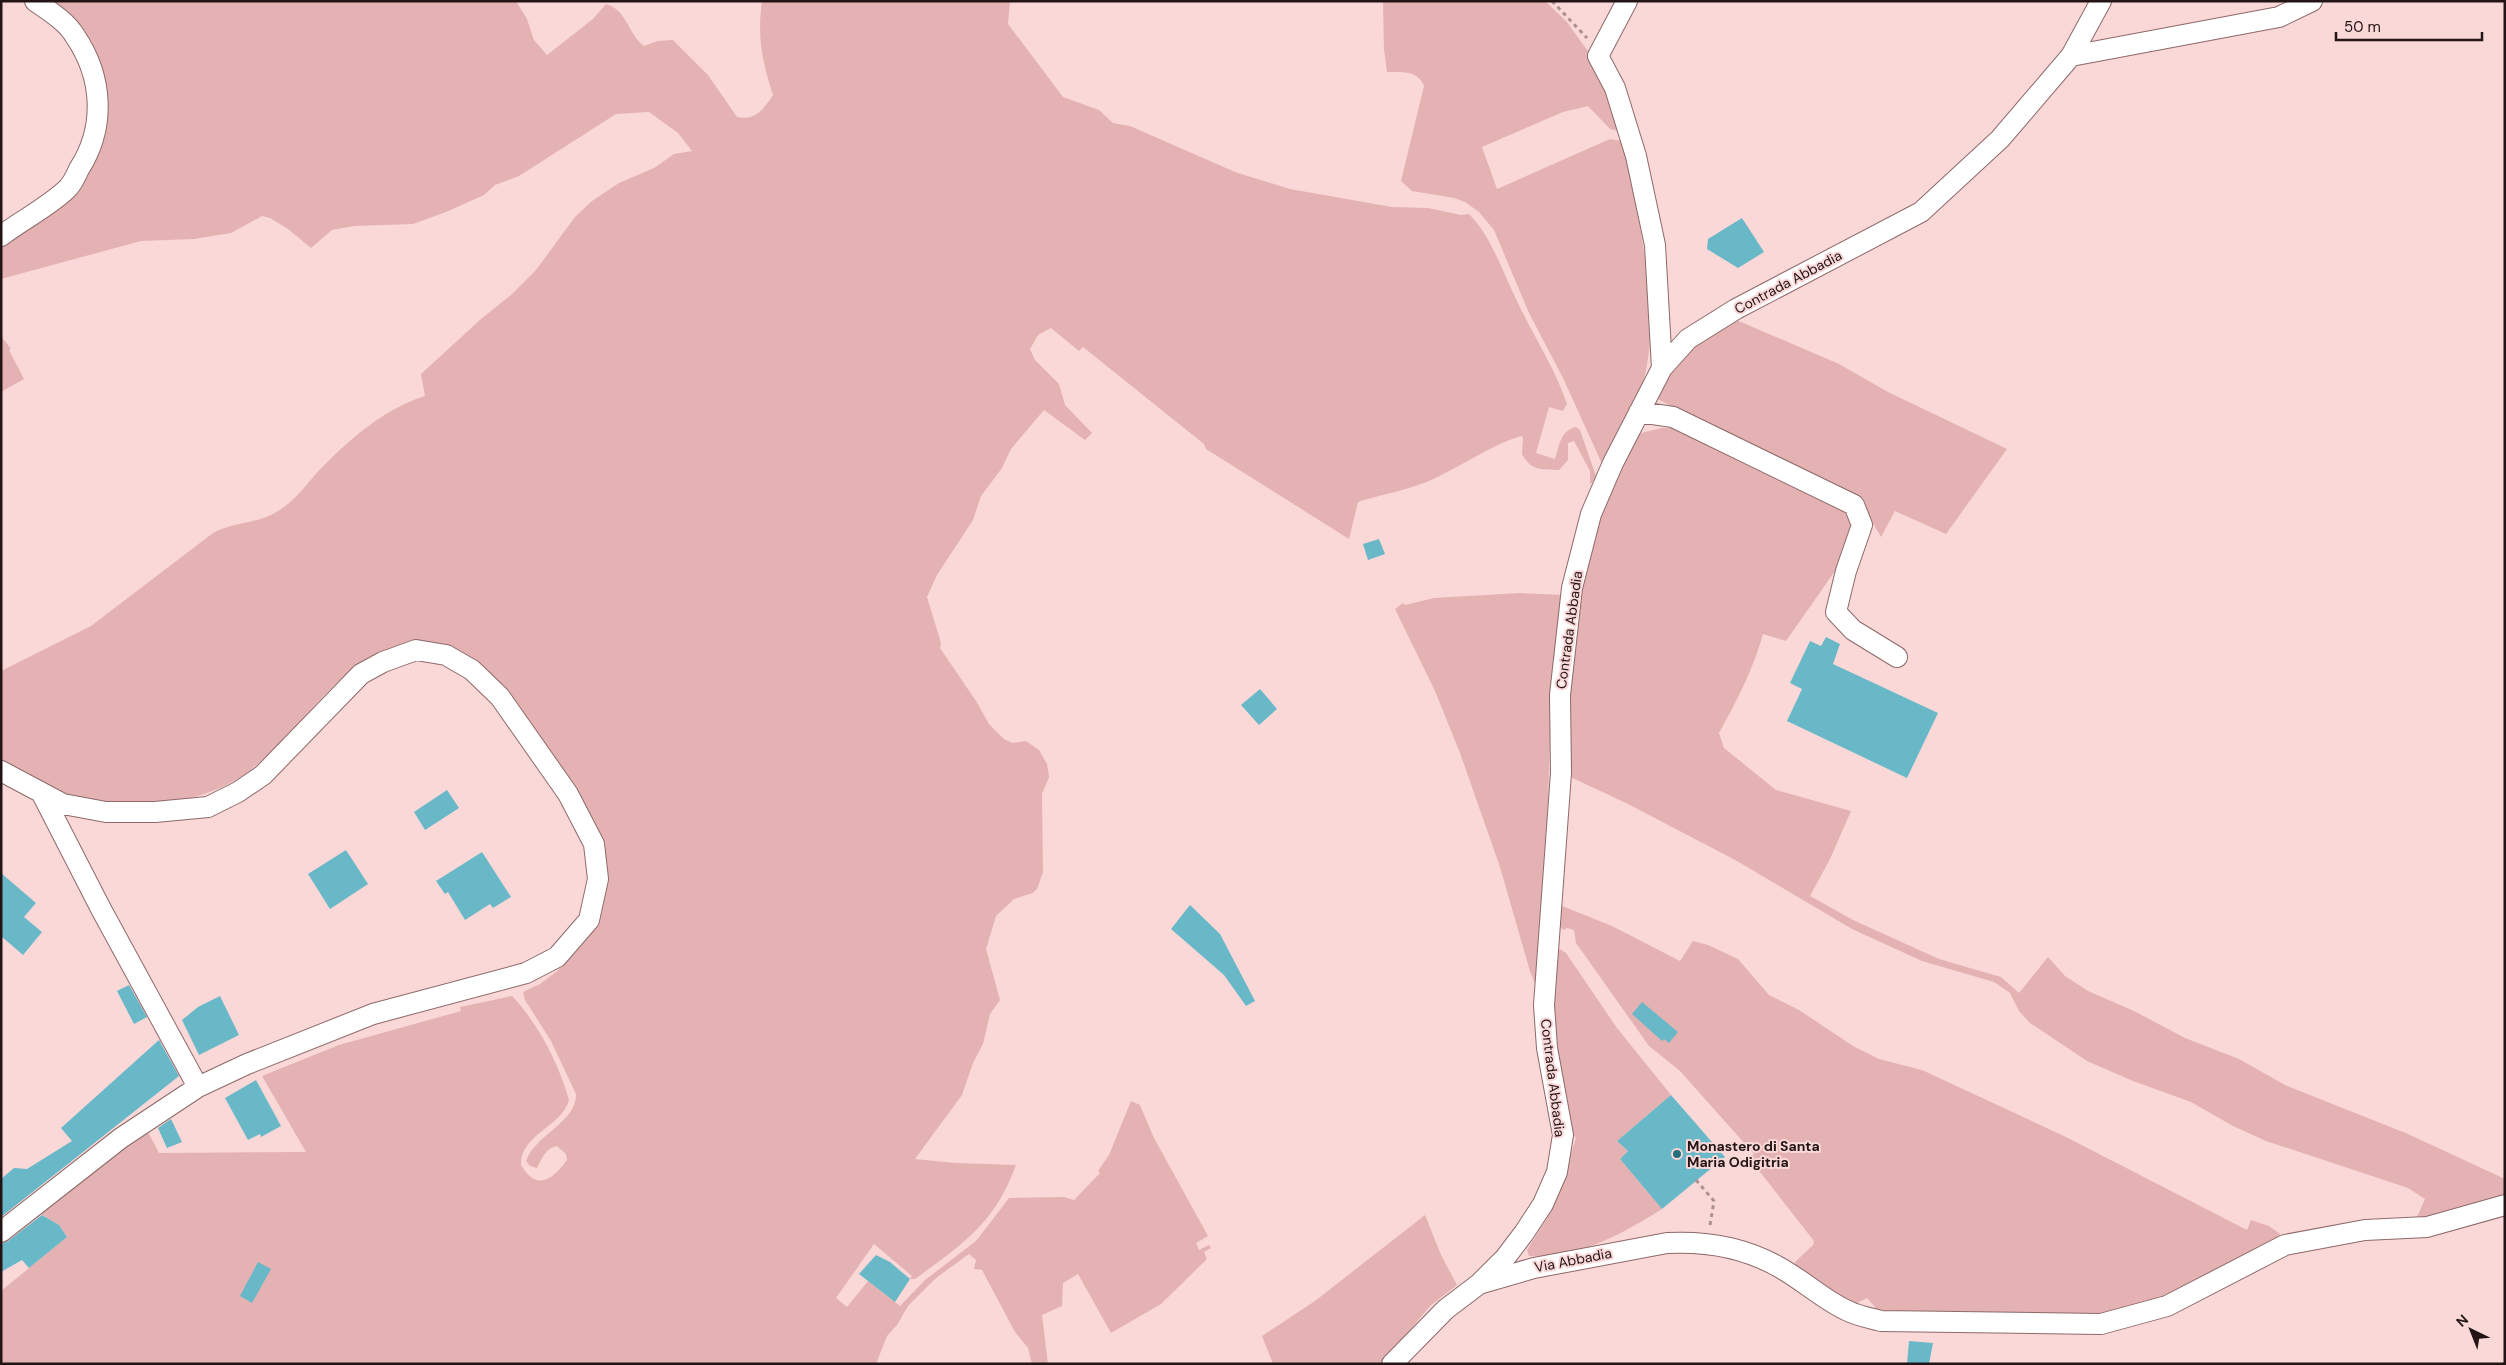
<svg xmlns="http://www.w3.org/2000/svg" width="2506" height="1365" font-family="'DM Sans',sans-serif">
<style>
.green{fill:#e4b2b2}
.building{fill:#69b8c8}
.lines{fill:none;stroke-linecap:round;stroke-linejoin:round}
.minor-casing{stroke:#8d6969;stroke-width:22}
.path{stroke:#ac9191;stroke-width:3;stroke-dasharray:4 4;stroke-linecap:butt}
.minor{stroke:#fff;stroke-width:20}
.poi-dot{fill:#276e7b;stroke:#fad8d8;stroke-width:2}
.labels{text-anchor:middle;stroke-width:4;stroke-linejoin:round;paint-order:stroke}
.street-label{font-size:14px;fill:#231515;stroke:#fad8d8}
.poi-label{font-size:14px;font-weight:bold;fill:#231515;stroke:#fad8d8;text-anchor:start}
</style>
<rect width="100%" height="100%" fill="#fad8d8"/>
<path class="green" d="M42,1H516L527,19L534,40L547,55L593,19L606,4C627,10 628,34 644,46L658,41L673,40L708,75L737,117C755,121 764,109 773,95C762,61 757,37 762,1H1010L1008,24L1063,97L1099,110L1113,123L1130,126L1235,172L1290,189L1392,207L1428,208L1461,215L1469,214C1493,239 1502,271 1517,301C1533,335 1555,368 1567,404L1563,411L1549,407L1536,453L1555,459C1560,444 1560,431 1576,427L1580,430L1597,479L1590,484V471L1574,441L1568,443V460L1559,470C1541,469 1531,471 1522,454L1523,438L1521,436C1486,447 1458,469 1424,483C1403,491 1379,495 1358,502L1349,539L1206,449L1204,444L1083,347L1079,351L1051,328L1038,335L1030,349L1035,360L1059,384L1065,405L1092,433L1085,440L1044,410L1011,449L1002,468L981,496L973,520L937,575L927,597L941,643L940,648L976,701L989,724L1004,739L1012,743L1026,741L1039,750L1047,764L1049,777L1042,794L1043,872L1037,889L1033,893L1014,899L996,916L986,949L1000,1000L990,1014L983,1044L973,1063L962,1095L915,1159L955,1163L1016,1165C995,1223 963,1244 915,1279H910L912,1276L874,1244L836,1298L847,1307L868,1281L900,1306L925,1280L976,1241L1009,1198L1064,1197L1074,1200L1100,1173L1098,1171L1109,1155L1131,1101L1140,1105L1154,1138L1208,1236L1196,1243L1199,1250L1209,1245L1211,1248L1204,1252L1207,1259L1161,1304L1111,1333L1078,1274L1063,1283L1062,1306L1042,1315L1048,1364H1032L1028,1348L1015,1332L982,1270L974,1269L976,1260L969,1254L936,1278L908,1306L897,1325L887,1336L876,1364H1V1291L67,1237L59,1225L41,1214L147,1130L159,1153L306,1152L262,1076L339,1045L461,1011L460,1007L512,996C538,1023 559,1064 569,1100C562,1127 520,1134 521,1165C537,1192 553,1179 567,1160L566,1154L557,1146C545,1148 542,1159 537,1168L530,1166L526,1161C536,1134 577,1122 576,1094L551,1041L525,1000L523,992L540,984L556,972L570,958L584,931L592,862L552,768L452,648C348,618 309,739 232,782C190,805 135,810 88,801C58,795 29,777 1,764V671L91,626L213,533C233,522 259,524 278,511C293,502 303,489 314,476C345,443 381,410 425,396L421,374L481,319L511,295L536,270L575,217L592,201L619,183L654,168L674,154L692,151L678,133L649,112L616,114L519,176L495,185L484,195L446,212L413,224L354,226L332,230L311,248L288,229L270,218L262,216L231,233L194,239L141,241L1,279V242L60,202L102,93Z
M1383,1H1545L1567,22L1595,61L1601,72L1619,131L1610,129L1588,106L1563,112L1482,147L1497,189L1610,139L1622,141C1637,212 1663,312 1643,383C1634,412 1617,439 1603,466L1563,378L1529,313L1494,230L1479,212L1465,202L1454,198L1412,191L1401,181L1424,86C1418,70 1402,72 1387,72L1384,49Z
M1734,319L1839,364L1888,392L2007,449L1946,534L1895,511L1881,537L1865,510L1654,397C1674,366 1698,332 1734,319Z
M1,336L11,349L9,350L24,379L1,392Z
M1662,428H1679L1840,503L1853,519L1858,533L1842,561L1786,641L1763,634C1753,670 1737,700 1719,733L1724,748L1776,790L1851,811L1830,859L1810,896L1853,920L1939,959L2001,977L2019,993L2048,957L2065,976L2088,991L2134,1011L2185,1038L2239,1059L2285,1085L2408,1134L2505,1179V1203L2449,1222L2397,1232L2335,1233L2277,1245L2274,1243C2255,1250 2237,1261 2220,1271C2187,1290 2148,1312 2112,1320L1989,1323L1887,1320L1878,1316L1875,1307L1867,1298L1853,1305L1797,1269L1795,1262L1813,1245L1814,1241L1749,1158L1754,1154L1680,1071L1649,1046L1576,943L1574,930L1567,928L1564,930L1557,925V904L1612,926L1680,961L1693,941L1708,945L1738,959L1769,995L1799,1010L1853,1046L1879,1059L1922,1070L2066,1137L2247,1230L2251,1220L2269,1226L2280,1234L2277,1239L2314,1229L2402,1228L2413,1226L2425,1199L2408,1188L2266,1141L2233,1126L2191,1102L2133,1081L2087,1061L2030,1023L2019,1011L2010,993L1994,982L1922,961L1852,929L1737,861L1628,804L1562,773C1564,705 1569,639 1583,572C1588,549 1592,526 1600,505C1610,480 1624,457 1637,434Z
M1520,593L1564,595L1551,711L1546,859L1537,989L1530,971L1500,867L1460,753L1435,691L1395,609L1403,603L1405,605L1434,598Z
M1560,949L1566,953L1617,1028L1671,1095L1617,1141L1628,1151L1620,1159L1662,1209C1622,1234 1578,1259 1529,1256L1527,1250L1546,1220L1558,1195L1576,1138L1570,1131L1553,1017L1557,952Z
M1425,1215L1441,1255L1457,1285L1430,1306L1382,1364H1273L1262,1336L1315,1301Z"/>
<path class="building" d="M1742,218L1764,252L1738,268L1707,249L1708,239Z
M1379,539L1385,554L1368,560L1363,544Z
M1826,637L1840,644L1833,664L1938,713L1907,778L1787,721L1802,689L1790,683L1810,641L1821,646Z
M1260,689L1277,709L1259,725L1241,705Z
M447,790L459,808L425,830L414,812Z
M346,850L368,884L330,909L308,874Z
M482,852L511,897L493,908L490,904L465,920L448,892L445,894L436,881Z
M1,873L36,903L24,917L42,932L23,955L1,936Z
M1190,905L1220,934L1255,1001L1246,1006L1224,975L1171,929Z
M129,985L147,1017L134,1024L117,991Z
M220,996L239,1035L199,1055L182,1020L198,1007Z
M1642,1002L1678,1032L1669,1043L1664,1039L1662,1041L1632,1014Z
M159,1040L179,1076L1,1217V1179L14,1168L27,1169L72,1141L61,1128Z
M256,1080L281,1126L261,1137L260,1134L248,1140L225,1098Z
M1671,1095L1725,1157L1662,1209L1620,1159L1628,1151L1617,1141Z
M171,1119L182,1142L167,1148L158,1128Z
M42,1215L59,1225L67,1237L29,1268L22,1260L1,1272V1244L8,1241Z
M876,1255L890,1262L910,1279L895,1302L859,1274Z
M258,1262L271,1269L252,1303L240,1296Z
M1909,1341L1933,1343L1929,1364H1907Z"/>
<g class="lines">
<defs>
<path id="minor" d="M1627,1L1598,56L1615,88L1636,156L1655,245L1662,368
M2071,56L2279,17L2312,1
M1,236C22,220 48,207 67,189C72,184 76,176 79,169C106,127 103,77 75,36C66,21 49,11 35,1
M1639,412L1673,417L1854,505L1862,525L1846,571L1836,612L1853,630L1897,657
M1,771L63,804L106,812H155L208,807L238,792L263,775L361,674L383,662L416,650L446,655L472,670L500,697L568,794L594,844L598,879L589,920L557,957L526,973L373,1014L247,1064L198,1087L121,1138L1,1232
M42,794L101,909L198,1087
M1479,1284L1505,1258L1524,1233L1543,1204L1557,1172L1563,1135L1547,1048L1544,1005L1561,773L1560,695L1572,588L1591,514L1613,463L1662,368L1688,339L1736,309L1921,212L2000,139L2071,56L2101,1
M1392,1364L1446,1309L1479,1284L1534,1268L1667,1243C1705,1241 1743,1247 1777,1266C1802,1279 1823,1300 1848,1311C1858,1316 1870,1318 1881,1321L2101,1324L2167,1306L2285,1245L2365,1230L2427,1227L2505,1205"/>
</defs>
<use href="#minor" class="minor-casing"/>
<path class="path" d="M1552,1L1587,38
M1696,1180L1714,1201L1710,1225"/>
<use href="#minor" class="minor"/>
</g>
<circle class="poi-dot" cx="1677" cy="1154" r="5"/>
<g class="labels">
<g class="street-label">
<text transform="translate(1788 282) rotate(-28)" y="5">Contrada Abbadia</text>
<text transform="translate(1569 630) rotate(-82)" y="5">Contrada Abbadia</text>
<text transform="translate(1553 1078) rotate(83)" y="5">Contrada Abbadia</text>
<text transform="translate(1573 1260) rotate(-11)" y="5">Via Abbadia</text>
</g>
<g class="poi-label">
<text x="1687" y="1151">Monastero di Santa<tspan x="1687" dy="16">Maria Odigitria</tspan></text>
</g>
</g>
<rect width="2506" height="1365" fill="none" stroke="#231515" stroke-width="5"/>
<g transform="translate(2471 1330) rotate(317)" stroke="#fad8d8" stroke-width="4" paint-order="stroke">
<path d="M0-4L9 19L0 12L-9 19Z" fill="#231515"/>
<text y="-8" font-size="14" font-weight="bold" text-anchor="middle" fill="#231515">N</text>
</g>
<path d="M2336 32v8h146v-8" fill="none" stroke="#231515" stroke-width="2.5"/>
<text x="2344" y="32" font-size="15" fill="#231515" stroke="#fad8d8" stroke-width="4" paint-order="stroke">50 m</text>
</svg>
